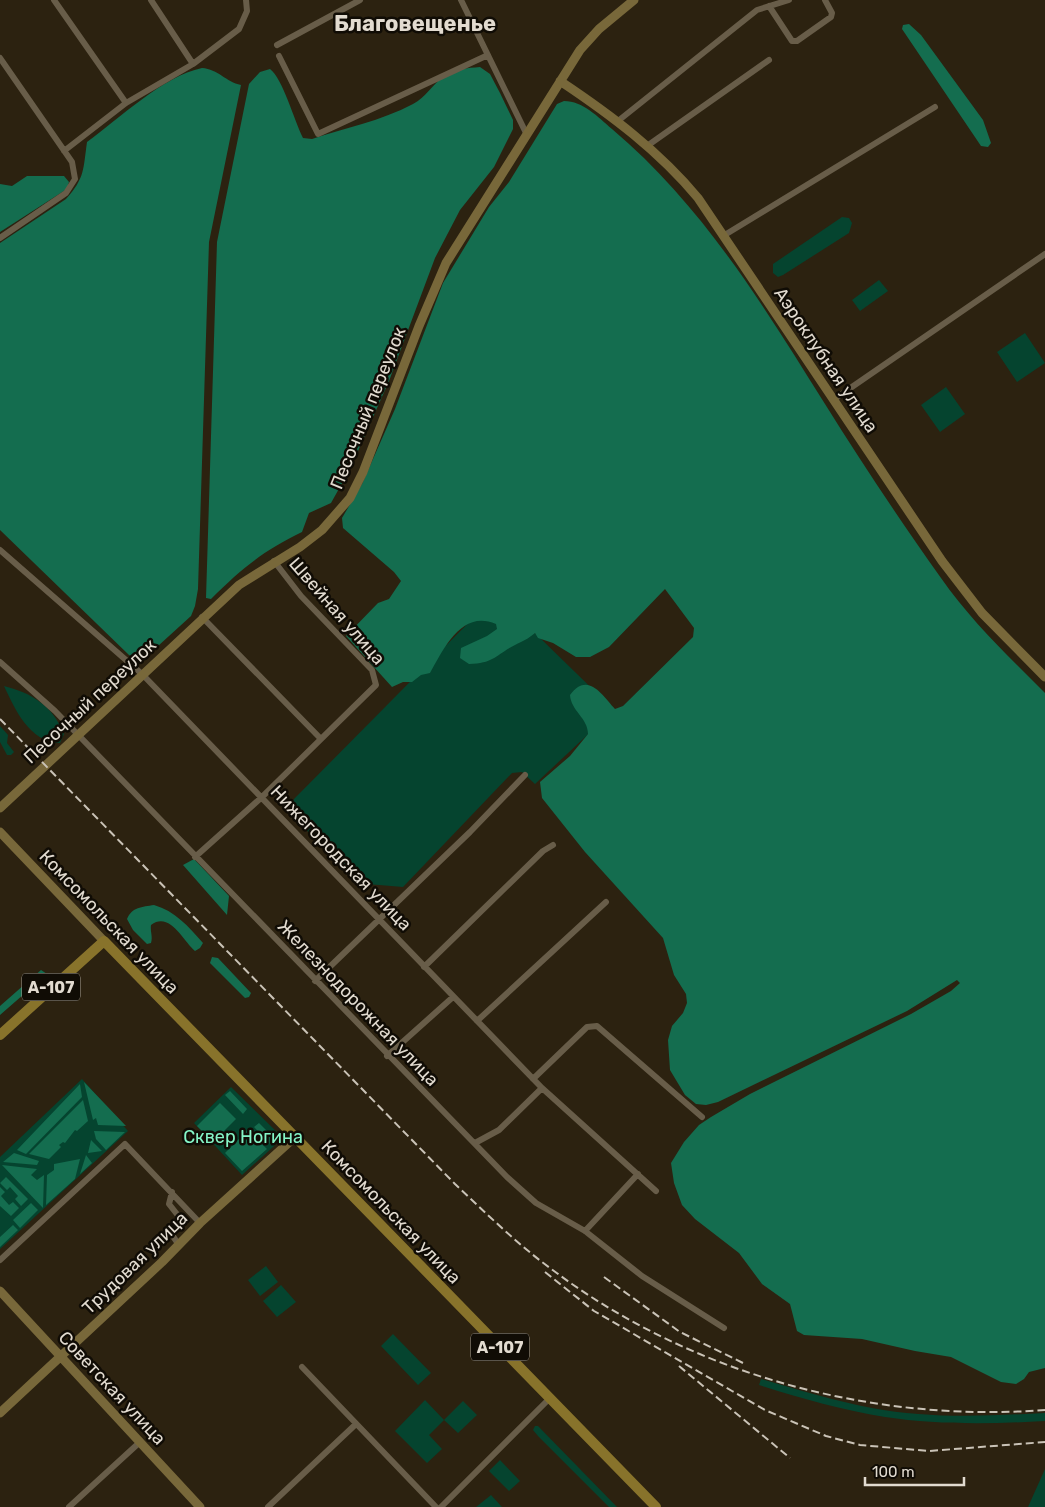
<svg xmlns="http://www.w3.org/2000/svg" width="1045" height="1507" font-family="Rubik,sans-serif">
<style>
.green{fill:#05442f}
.forest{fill:#146d4f}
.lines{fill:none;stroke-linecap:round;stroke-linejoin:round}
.street{stroke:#685d49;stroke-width:6}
.secondary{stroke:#78683a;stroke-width:9}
.primary{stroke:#88732b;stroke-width:10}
.rail{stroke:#cac3b7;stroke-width:2;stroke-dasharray:8 4;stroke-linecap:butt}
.labels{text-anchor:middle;stroke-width:5;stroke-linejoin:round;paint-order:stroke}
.shield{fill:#100c05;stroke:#a39d93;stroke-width:1}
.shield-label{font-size:16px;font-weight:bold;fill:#e2dbd0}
.street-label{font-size:18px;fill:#e2dbd0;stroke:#100c05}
.park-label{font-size:18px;fill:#85f5c7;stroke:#100c05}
.district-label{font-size:22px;font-weight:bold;fill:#e2dbd0;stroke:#100c05}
</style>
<rect width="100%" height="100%" fill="#2c2210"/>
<path class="green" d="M842,217L849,218L852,223L849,233L783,275L778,277L773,273V264Z
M879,280L888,291L860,311L852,300Z
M1025,333L1045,363L1017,382L997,352Z
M946,387L965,414L940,432L921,405Z
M496,595L614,710L535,784L522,772L512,773L403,887L355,883L288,810L294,799Z
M4,686C32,693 53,706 64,734L60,743C29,742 15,709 4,686Z
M0,726L8,735L7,743L14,752L11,755H7L0,742Z
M82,1079L128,1131L0,1249V1157Z
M231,1087L283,1138L242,1175L194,1123Z
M266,1266L278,1282L260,1296L248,1280Z
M281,1285L296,1302L277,1317L263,1301Z
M393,1334L431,1373L418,1385L381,1346Z
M761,1379C798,1390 835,1401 872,1408C929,1419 988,1416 1045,1413V1421C992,1424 938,1425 885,1417C842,1410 800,1398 759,1385Z
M425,1400L444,1420L463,1401L477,1415L458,1433L444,1420L429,1435L442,1449L427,1463L395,1431Z
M535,1426H538L617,1507H609L538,1436L533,1430Z
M500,1460L520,1481L509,1491L489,1471Z
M1045,1469V1507H1028Z
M491,1495L502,1507H476Z"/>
<path class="forest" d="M909,24L921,35L983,120L991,143L988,147L981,146L902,29L903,25Z
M480,67L490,74L500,93L513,120V129L494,167L460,210L435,258L389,381L350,469L331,503L309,513L302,532C263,551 242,568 211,599L206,598L217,242L249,84L260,72L270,69C283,79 294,120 303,138L312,139C345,128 381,121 413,104C426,97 432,85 444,76C453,69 468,68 480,67Z
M202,68C218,69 226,82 241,85L209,242L198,589L195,606L191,616L147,656L137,659L129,655L0,530V243L66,199C85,178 83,170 87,142C119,119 163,76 202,68Z
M564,101C583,101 598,117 612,129C703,206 763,305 825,404C862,463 901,522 941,578C971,621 1009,657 1045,693V1368L1029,1372L1024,1379L1016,1384L1001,1382L951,1357L915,1351L862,1339L804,1335L797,1331L790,1304L762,1284L739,1253L695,1219L682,1205L674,1183L671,1163L684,1142L699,1125L711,1117L750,1094L911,1014L951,991L960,983L957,980L907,1011L718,1102L706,1105L696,1104L685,1095L670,1070L668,1040L672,1026L683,1013L687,1003L686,994L674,975L663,938L585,852L542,798L540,782L570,756L588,734C588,718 571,711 570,695C588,671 602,695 615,709L623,706L693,637L694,628L665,589L609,647L590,657H576L553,643L538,638L535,633C528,639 523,641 515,645C495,655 495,663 469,664L460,658L461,648L487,636L497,629L496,624C462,609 444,648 430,673L421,675L412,682H403L392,687L346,636L378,603L389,599L401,581L394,572L343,528L342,518L362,484L395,409L443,283L489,207L509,182L557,104Z
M27,176H64L69,182L67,189L0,232V184L12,186Z
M194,859L229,896L227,915L183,865Z
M154,905C175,911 188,926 203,943L200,948L195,951C183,941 170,911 151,925C150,932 153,936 151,943L147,944L133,930L127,919C132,907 142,907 154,905Z
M212,957L218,958L251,993L249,997L245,998L210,963Z
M41,970L47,974L0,1015V1006Z
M84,1082L126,1126L98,1125L96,1118L93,1120Z
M80,1084L82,1097L26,1154L17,1150Z
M230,1091L247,1109L243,1114L225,1095Z
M83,1100L88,1121L77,1131L75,1130L65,1143L63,1142L59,1145L61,1147L49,1159L29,1154Z
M220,1103L236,1119L213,1142L197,1126Z
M259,1123L276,1140L271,1145L254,1127Z
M248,1130L267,1149L242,1171L225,1153Z
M94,1131L125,1132L106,1150L96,1139Z
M91,1140L102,1151L88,1153Z
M14,1153L39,1161L37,1165L3,1162Z
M86,1155L92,1163L80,1174Z
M80,1159L75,1179L46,1205L47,1175L54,1170V1164Z
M2,1165L37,1169L31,1175L37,1180L44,1175L43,1208Z
M6,1177L28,1199L21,1206L15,1199L18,1196L10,1187L7,1190L0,1183Z
M0,1187L5,1192L1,1196L9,1205L13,1202L19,1208L11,1216L0,1206Z
M31,1203L38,1210L20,1228L13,1220Z
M13,1225L18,1230L0,1247V1237Z"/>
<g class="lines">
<path class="street" d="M54,0L126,103
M151,0L193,64
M461,0L527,135
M769,6L792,41H797L831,17L832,13L825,0
M277,45L360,0
M279,56L318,134L488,55
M0,58L72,162L75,179L66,193L0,238
M618,121L757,10L789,0
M647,146L769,60
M64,151L126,103L193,64L239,29L247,11L246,0
M723,236L935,107
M833,400L1045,254
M0,550L142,674L542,1088L656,1191
M202,617L321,739
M0,662L55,711L507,1177L536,1203L585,1231L642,1276L724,1328
M195,857L262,797L376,685L372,670L301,596L274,561
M424,967L543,851L553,845
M315,981L470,832L525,775
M477,1021L606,902
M387,1056L453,997
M533,1079L587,1027L597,1026L702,1117
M475,1143L499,1130L542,1088
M172,1192L169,1204L180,1218L170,1232L179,1245
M585,1231L638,1174
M0,1260L125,1144L200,1223
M302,1367L436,1507
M69,1507L140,1442
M268,1507L356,1424
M441,1507L550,1398"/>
<path class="secondary" d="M560,81C611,115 659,151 698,198L942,561L982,613L1045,677
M0,808L239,585L300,547L322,530L350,498L363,472L419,326L446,263L580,50L599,29L634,0
M0,832L104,941
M0,1291L200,1507
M0,1413L162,1262L200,1223L295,1137"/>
<path class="primary" d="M0,1035L104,941L656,1507"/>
<path class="rail" d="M0,719L455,1184C487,1214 518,1245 554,1271C693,1375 873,1423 1045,1410
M545,1272L594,1311L732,1391L765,1410L826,1436L860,1445L929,1451L1045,1442
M604,1277L680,1332L745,1364
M679,1366L790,1458"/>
</g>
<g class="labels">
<g class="shield">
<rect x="22" y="973.5" width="58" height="27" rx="4"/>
<rect x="471" y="1333.5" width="58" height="27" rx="4"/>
</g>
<g class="shield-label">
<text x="51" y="993">А-107</text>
<text x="500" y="1353">А-107</text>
</g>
<g class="street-label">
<text transform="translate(826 360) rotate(56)" y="6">Аэроклубная улица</text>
<text transform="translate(368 408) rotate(-68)" y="6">Песочный переулок</text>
<text transform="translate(337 611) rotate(49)" y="6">Швейная улица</text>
<text transform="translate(90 701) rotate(-43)" y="6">Песочный переулок</text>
<text transform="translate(341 858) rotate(46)" y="6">Нижегородская улица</text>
<text transform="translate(109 922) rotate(46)" y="6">Комсомольская улица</text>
<text transform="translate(358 1003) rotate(46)" y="6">Железнодорожная улица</text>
<text transform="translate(391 1212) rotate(46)" y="6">Комсомольская улица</text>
<text transform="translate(135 1263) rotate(-44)" y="6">Трудовая улица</text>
<text transform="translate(112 1388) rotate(47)" y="6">Советская улица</text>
</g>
<g class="park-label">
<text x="243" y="1143">Сквер Ногина</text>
</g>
<g class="district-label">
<text x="415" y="31">Благовещенье</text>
</g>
</g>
<path d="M865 1477v8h99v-8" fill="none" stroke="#e2dbd0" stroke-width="2.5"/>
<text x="872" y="1477" font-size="15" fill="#e2dbd0" stroke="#100c05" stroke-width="4" paint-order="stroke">100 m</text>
</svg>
